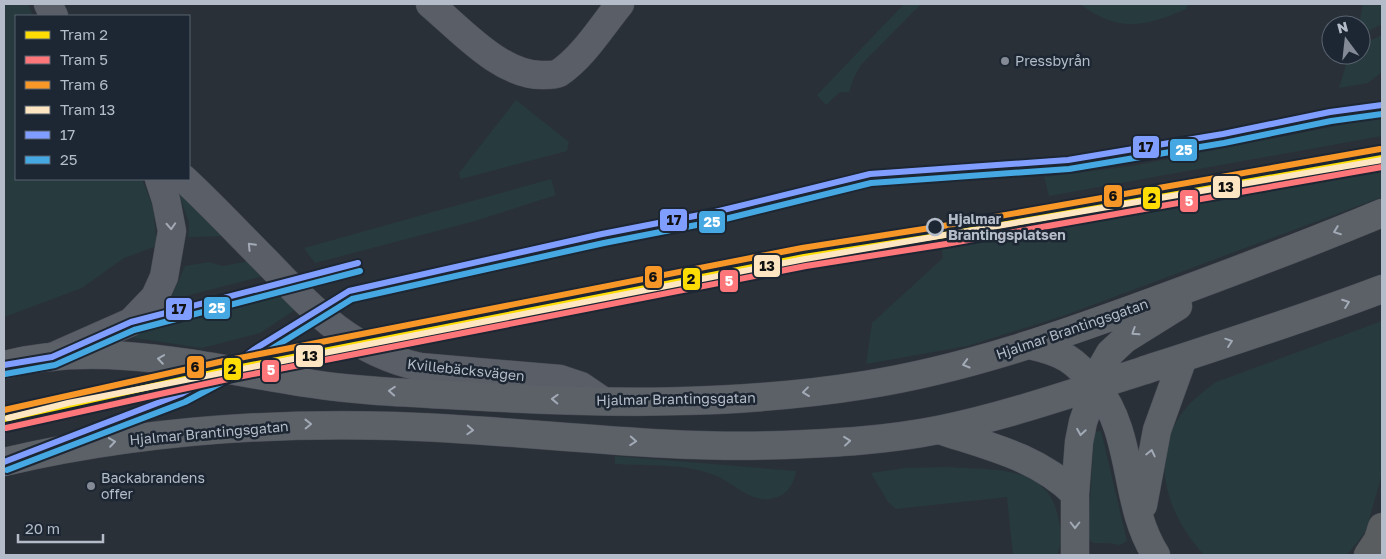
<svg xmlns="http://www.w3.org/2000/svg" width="1386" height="559" font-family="'Golos Text',sans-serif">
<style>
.green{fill:#273a3e}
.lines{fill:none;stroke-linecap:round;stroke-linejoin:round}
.minor-casing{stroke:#484c53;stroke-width:29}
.major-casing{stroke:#484c55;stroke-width:29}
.highway-casing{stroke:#474c53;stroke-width:29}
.minor{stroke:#5a5e66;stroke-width:28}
.major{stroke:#5c6168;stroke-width:28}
.highway{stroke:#5a5d60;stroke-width:28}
.bus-1-casing{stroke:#1d2633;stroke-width:10}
.bus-2-casing{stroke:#1d2633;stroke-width:10}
.bus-1{stroke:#809eff;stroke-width:6}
.bus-2{stroke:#46a8e2;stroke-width:6}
.tram-1-casing{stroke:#1d2633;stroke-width:10}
.tram-2-casing{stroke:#1d2633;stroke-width:10}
.tram-3-casing{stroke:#1d2633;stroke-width:10}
.tram-4-casing{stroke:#1d2633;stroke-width:10}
.tram-1{stroke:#fddd04;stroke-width:6}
.tram-2{stroke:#fc767a;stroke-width:6}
.tram-3{stroke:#f79727;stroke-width:6}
.tram-4{stroke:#fee6c2;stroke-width:6}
.oneway{stroke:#a2a9b5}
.oneway2{stroke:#a2aab6}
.poi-dot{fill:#848b96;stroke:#1d2633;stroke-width:2}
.stop-dot{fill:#1d2633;stroke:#b4bcc9;stroke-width:2.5}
.labels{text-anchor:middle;stroke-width:5;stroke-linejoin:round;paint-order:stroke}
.poi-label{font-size:14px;fill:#b4bcc9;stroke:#1d2633;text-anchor:start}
.stop-label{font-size:14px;font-weight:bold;fill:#b4bcc9;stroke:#1d2633;text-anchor:start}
.street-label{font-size:14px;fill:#b4bcc9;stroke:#1d2633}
.line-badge{stroke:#1d2633;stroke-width:2}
.badge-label{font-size:14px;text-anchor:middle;font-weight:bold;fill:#fff}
.pale-badge-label{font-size:14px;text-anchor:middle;font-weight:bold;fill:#111}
</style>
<rect width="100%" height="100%" fill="#2a3038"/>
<path class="green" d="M4,4H28L33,16H16V179H142L153,207L157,246L124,258L82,288L4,317Z
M904,4H921L861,65L854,77L849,92H840L826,105L817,95Z
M1080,4H1188L1186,9C1144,27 1119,33 1080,4Z
M1363,4H1382V24L1361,35V25H1359Z
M1382,35V72L1368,83L1339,88L1349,55H1361V45Z
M516,100L569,142L567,151L461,179L459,173Z
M1382,117V136L1049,196L1044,177L1132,166Z
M1382,168V197L1063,316L967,346L866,364L872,323L943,258L941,243Z
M551,179L556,195L475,221L315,263L304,248Z
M175,183L225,236L188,237L189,223Z
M250,261L264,276L170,300L185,266L209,262L223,266Z
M286,294L298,308L260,333L202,348L121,336Z
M1382,321V474L1366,531L1347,555L1203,554C1170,517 1148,462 1180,416C1189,402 1203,392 1216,382Z
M1101,431L1127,541L1120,545L1108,543H1093L1088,538L1094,432Z
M615,456L796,471C793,486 786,497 769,499C748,501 733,482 714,475C685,463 647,466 615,464Z
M949,467C991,471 1048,463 1058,517C1061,530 1062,543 1057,555H1013L1007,497L896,509L888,502L871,473L906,468Z"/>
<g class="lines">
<defs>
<path id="minor" d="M48,4L54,16
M430,4C460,29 502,77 544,75C549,75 555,75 559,73C584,56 601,27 620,4
M184,179C213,206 240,235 268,263C314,311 352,352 420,367L560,379L581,386L603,401
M52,357L131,322L155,297L164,277L172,231L166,200L159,179"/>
<path id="major" d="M1029,345C1063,352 1075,360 1096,386C1135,435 1123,504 1156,555
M4,365C107,339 210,369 313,384C364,392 417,393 468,396C601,404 734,406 865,385C966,369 1062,335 1157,300C1233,272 1308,244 1382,213
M939,430C988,446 1038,457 1075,494
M4,462C133,432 264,422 396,426C525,430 655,450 784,445C835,443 888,440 938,430C1007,416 1075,392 1142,371C1222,345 1303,319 1382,289
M1143,505L1157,430L1183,358
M1075,555V494L1079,442L1083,422L1102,367L1110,353L1125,339L1178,306"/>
<path id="highway" d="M1368,555L1378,540L1382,527"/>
</defs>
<use href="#minor" class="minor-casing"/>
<use href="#major" class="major-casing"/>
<use href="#highway" class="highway-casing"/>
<use href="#minor" class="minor"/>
<use href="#major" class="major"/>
<use href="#highway" class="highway"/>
<defs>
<path id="bus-1" d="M4,365L52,357L131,322L358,263
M4,462L181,394L226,370L255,349L349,291L602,234L715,212L870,174L1068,160L1223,134L1330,112L1382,105"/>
<path id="bus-2" d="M5,374L55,365L134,330L360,271
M7,470L185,402L230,378L260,356L352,299L604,243L717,221L871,183L1069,169L1224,143L1331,121L1382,114"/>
</defs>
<use href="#bus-1" class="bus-1-casing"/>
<use href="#bus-2" class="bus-2-casing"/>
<use href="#bus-1" class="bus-1"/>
<use href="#bus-2" class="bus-2"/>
<defs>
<path id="tram-1" d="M4,419L226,370L804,257L944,235L1382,158"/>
<path id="tram-2" d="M6,428L228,379L806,266L946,244L1382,167"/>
<path id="tram-3" d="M4,410L224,361L802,248L943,226L1380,149"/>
<path id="tram-4" d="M8,418L68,403L805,259L1382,160"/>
</defs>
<use href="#tram-1" class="tram-1-casing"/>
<use href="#tram-2" class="tram-2-casing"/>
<use href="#tram-3" class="tram-3-casing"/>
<use href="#tram-4" class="tram-4-casing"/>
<use href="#tram-1" class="tram-1"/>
<use href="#tram-2" class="tram-2"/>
<use href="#tram-3" class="tram-3"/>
<use href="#tram-4" class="tram-4"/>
</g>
<defs><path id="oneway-chevron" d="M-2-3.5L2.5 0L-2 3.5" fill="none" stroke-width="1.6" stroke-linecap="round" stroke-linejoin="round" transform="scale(1.25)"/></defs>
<g class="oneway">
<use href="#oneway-chevron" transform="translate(171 226) rotate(87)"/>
<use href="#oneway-chevron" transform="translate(251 246) rotate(-134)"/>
</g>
<g class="oneway2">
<use href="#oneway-chevron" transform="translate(1337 231) rotate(159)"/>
<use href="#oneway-chevron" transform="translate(1346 303) rotate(-20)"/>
<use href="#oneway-chevron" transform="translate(1135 332) rotate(147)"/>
<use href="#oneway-chevron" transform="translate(1229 342) rotate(-19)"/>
<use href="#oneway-chevron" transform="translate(161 359) rotate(-172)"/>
<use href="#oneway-chevron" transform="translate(966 364) rotate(164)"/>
<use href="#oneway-chevron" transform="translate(392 391) rotate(-176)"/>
<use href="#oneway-chevron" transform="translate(806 392) rotate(173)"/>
<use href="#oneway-chevron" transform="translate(555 399) rotate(-178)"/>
<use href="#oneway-chevron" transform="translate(308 424) rotate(-1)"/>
<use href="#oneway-chevron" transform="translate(470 430) rotate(3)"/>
<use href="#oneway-chevron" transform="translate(1081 432) rotate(99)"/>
<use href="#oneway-chevron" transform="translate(633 441) rotate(4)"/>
<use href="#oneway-chevron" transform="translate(847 441) rotate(-6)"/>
<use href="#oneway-chevron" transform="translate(112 442) rotate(-8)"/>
<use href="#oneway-chevron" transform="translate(1151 453) rotate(-77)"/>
<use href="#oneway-chevron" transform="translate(1075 525) rotate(90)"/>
</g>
<g class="poi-dot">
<circle cx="1005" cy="61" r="5"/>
<circle cx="91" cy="486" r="5"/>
</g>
<circle class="stop-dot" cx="935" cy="227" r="8"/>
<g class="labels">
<g class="poi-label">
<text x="1015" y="66">Pressbyrån</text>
<text x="101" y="483">Backabrandens<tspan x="101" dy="16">offer</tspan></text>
</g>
<g class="stop-label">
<text x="948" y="224">Hjalmar<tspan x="948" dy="16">Brantingsplatsen</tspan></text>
</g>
<g class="street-label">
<text transform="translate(1072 329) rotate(-19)" y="5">Hjalmar Brantingsgatan</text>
<text transform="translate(466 370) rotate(6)" y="5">Kvillebäcksvägen</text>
<text transform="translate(676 399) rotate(-1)" y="5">Hjalmar Brantingsgatan</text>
<text transform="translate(209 433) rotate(-5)" y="5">Hjalmar Brantingsgatan</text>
</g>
</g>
<g class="line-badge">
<rect x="1132" y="135" width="28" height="24" rx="5" fill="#809eff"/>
<rect x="1169" y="138" width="29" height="24" rx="5" fill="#46a8e2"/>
<rect x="1212" y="175" width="29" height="24" rx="5" fill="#fee6c2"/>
<rect x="1103" y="184" width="20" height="24" rx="5" fill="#f79727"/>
<rect x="1142" y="186" width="19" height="24" rx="5" fill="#fddd04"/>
<rect x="1179" y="189" width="20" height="24" rx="5" fill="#fc767a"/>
<rect x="659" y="208" width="29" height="24" rx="5" fill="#809eff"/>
<rect x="698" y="210" width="28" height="24" rx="5" fill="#46a8e2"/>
<rect x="753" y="254" width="28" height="24" rx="5" fill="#fee6c2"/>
<rect x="644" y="265" width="19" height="24" rx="5" fill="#f79727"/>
<rect x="682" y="267" width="19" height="24" rx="5" fill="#fddd04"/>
<rect x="719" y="269" width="20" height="24" rx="5" fill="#fc767a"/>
<rect x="203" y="296" width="28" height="24" rx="5" fill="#46a8e2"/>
<rect x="165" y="297" width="28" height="24" rx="5" fill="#809eff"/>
<rect x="295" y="344" width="29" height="24" rx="5" fill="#fee6c2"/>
<rect x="186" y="355" width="19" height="24" rx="5" fill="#f79727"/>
<rect x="223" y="357" width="19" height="24" rx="5" fill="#fddd04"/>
<rect x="261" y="359" width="19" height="24" rx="5" fill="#fc767a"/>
</g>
<g class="badge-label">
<text x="1184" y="155">25</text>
<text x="1189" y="206">5</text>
<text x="712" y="227">25</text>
<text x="729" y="286">5</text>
<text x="217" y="313">25</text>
<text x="271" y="375">5</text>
</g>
<g class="pale-badge-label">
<text x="1146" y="152">17</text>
<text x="1226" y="192">13</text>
<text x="1113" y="201">6</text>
<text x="1152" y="203">2</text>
<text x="674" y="225">17</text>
<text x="767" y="271">13</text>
<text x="653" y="282">6</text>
<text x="691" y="284">2</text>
<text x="179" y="314">17</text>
<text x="310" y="361">13</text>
<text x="195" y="372">6</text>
<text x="232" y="374">2</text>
</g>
<rect width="1386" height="559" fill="none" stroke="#b4bcc9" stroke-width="10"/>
<rect x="15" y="15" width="175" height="165" fill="#1d2633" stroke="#59626f"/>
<rect x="25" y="31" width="25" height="8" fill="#fddd04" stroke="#59626f"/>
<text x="60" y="40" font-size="15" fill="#b4bcc9">Tram 2</text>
<rect x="25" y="56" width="25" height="8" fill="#fc767a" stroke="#59626f"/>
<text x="60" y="65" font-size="15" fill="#b4bcc9">Tram 5</text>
<rect x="25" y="81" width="25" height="8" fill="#f79727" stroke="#59626f"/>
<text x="60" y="90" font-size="15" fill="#b4bcc9">Tram 6</text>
<rect x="25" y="106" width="25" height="8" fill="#fee6c2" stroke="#59626f"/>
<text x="60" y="115" font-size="15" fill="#b4bcc9">Tram 13</text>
<rect x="25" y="131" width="25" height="8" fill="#809eff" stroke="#59626f"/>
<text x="60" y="140" font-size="15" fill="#b4bcc9">17</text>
<rect x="25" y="156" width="25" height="8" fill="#46a8e2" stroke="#59626f"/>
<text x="60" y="165" font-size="15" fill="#b4bcc9">25</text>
<g transform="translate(1346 40) rotate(345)"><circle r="24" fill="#1d2633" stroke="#59626f"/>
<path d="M0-4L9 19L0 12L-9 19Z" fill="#848b96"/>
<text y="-8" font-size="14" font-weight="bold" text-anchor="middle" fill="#b4bcc9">N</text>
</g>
<path d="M18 534v8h85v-8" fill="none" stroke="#b4bcc9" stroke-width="2.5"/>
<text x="25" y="534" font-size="15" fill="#b4bcc9" stroke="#1d2633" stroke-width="4" paint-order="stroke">20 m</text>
</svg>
